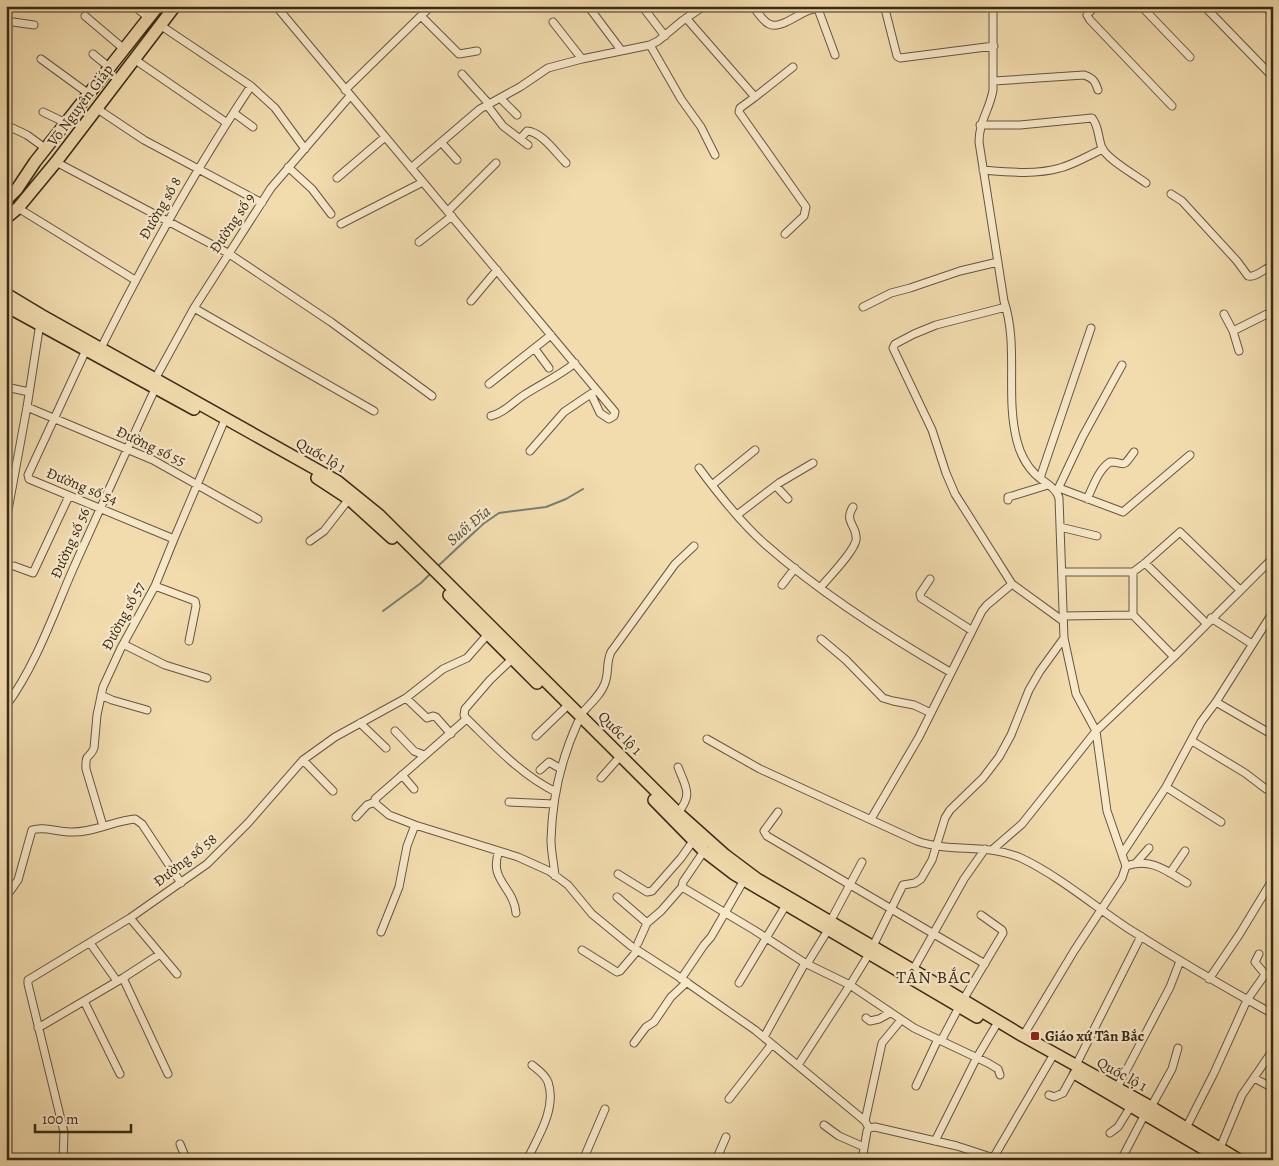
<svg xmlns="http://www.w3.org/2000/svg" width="1279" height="1166" font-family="Alegreya,serif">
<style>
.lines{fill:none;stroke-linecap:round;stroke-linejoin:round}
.stream{stroke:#758075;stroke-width:2}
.minor-casing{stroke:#66563d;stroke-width:9}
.trunk-casing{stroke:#382a17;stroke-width:14}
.minor{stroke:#f7e8ca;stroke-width:7}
.trunk{stroke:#f2dcae;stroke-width:11}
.poi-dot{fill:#8f2418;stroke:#f7e8ca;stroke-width:2}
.labels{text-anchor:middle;stroke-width:4.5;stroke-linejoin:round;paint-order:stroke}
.street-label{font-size:15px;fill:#382a17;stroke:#f7e8ca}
.poi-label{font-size:15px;font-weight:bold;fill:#382a17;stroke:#f7e8ca;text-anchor:start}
.water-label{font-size:16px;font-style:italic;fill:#514e3e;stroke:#f7e8ca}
.quarter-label{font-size:18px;letter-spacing:1px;fill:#382a17;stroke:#f7e8ca}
</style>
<rect width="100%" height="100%" fill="#f2dcae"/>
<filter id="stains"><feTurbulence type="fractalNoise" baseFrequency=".004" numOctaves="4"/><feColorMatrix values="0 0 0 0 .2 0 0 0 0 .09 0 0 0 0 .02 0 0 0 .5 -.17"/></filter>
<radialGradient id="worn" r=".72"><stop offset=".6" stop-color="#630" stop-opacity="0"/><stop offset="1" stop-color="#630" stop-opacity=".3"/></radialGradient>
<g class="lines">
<path class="stream" d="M437,567L483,524L499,513L546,507L566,499L583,489
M383,611L421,583L432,572"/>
<defs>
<path id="minor" d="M134,6L149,18
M276,6L615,412L614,416L609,419L600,413L591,394
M588,6L621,50
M642,6L665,36
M753,6C757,12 763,21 769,24C783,31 805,6 818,9L835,55
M993,6V90C990,109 979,121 979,142L1004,301C1019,346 1005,395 1017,441C1020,453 1026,465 1035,474C1043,482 1056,487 1059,498L1064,638L1076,694L1096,731L1107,811L1126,866L1122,878L1074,951L1023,1036
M1095,6L1087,15L1090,20L1172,106
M1141,6L1190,57
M1204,6L1273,77
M1266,6L1273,14
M885,9L897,56L900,58L994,46
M85,16L124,49
M421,16L459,54L477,51
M686,18L755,97L793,67
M6,21L34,25
M553,22L582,59
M160,25L251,86L275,108L305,149
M650,45L681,99L701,127L715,155
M93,54L110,68
M41,59L89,94
M134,59L227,123
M462,74L489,104
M994,81L1084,75C1093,78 1095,81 1098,90
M345,90L431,6
M755,97L740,108L739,112L806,207L804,216L785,234
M500,98L517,115
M487,105L503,126L528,145
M96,108L144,140L262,203
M43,112L66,123
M234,113L253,127
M6,125L27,135L45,148
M980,125H1020L1092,118C1099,126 1098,138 1102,148C1108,160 1134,174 1146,183
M520,139L527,131C542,132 556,153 566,163
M441,142L457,160
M56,162L228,253L331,322L432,396
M288,167L312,189L331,214
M411,168L480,109L520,87L548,68L582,59L650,45L658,41L682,21L704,6
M983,170C1008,172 1036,175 1060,168C1075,164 1089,155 1103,149
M337,178L385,137
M1171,194L1182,201L1237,261L1248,276C1256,278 1264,268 1273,266
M18,208L135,280
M448,211L496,163
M341,224L423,182
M419,242L452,216
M471,301L497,270
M863,307L891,293L910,288L960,271L998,262
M194,308L374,411
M1224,314L1233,331
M101,348C146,258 195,170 251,86
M535,349L549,368
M86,350L28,475L29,479L174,539
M1239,351L1233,331L1273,311
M155,379L194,308L271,188L350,96
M489,384L551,335
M6,387L29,392
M27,407L153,460L258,519
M491,416C504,413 513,402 524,395C541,384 559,376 575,363
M530,451L564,412L595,391
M699,468C719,495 741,523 766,545C822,594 886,635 950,672
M1040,478L1091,328
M712,485L755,450
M776,486L788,499
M1059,488L1123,512L1190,455
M1057,491L1083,436L1122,365
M1087,499C1093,487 1098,470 1110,462C1127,462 1121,470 1134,452
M1008,500V497L1012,496L1048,485
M737,515L779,483L813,463
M6,521L27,407L40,323
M1060,527L1097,536
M310,541L324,531L349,499
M1145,563L1206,623
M14,566L33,573L69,496
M1062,572H1133
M930,579L920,594L921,598L971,630
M1012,584L1063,621
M782,585L795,568
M155,586L195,601L196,606L189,641
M820,588C828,578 854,552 856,540C858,526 843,522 853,507
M1063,616L1133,615
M1211,618L1252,644
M821,639L846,660L883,698L893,701L914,705L931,713
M123,644L165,665L207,678
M1174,657L1133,615V572L1145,563L1180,532L1240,590
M512,659L490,680L465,709L464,715L466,718L463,722L375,799L376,804L389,815L415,825L518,857L549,871L568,885L592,914L631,946L679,977L755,1030L865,1121L869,1128
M101,695L112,700L147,710
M406,698L427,718L433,716L436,717L451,734
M1216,702L1273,612
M6,706C36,665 53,615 73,569C100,509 127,449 155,389
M580,715C589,705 601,695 605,683C609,673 606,662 611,652L675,564L694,546
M466,718C494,745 521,775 556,792
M360,723L386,748
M395,731L414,751L424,755
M536,736L564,709
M707,739L760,769L917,841C950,853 988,843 1021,858C1059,876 1094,906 1129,929C1176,959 1224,987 1273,1014
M1192,741L1245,773L1266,789
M303,760L333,791
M540,770L549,762L561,769
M402,775L414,789
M601,778L616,761
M1166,787L1221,822
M509,802L554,804
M778,812L764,831L767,836L985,964
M678,813C693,794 686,788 678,767
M356,817L367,805L375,802
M871,819L919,737L982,611L987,605L1012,584L955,494L946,473L932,430L893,348L895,344L914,334L936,325L1006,307
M103,826L86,769C85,752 90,759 94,748L97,715L103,687L121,648L155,586L174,539L223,424
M992,850L1022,824L1096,731L1174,657L1273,558
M499,851C488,880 514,887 516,913
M704,851L683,882L682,887L754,930L805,963L850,985L914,1028L988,1063L998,1069L1000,1075
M1122,854L1166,787L1201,722L1216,702L1273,735
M1136,863L1149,848
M1126,866C1150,857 1167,871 1187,883
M1170,873L1185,851
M618,874L647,892L652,891L681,858L693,841
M555,876C554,864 551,852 551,840C552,800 561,759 578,722
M6,897L18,880L32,830C44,826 57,832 70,832C93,833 113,821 135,819L142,824L181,883
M617,897L647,923L661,911L682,887
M130,918L177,974
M830,922L862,862
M381,932L399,887L407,846L415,825
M90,943L117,981
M638,943L647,923
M873,946L903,885L915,883L921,879L932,860L945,818L950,810L983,778L999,757L1011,735L1029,690L1040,671L1064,638
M582,950L617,972L620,971L637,951
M807,964L828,930
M913,970L964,879L985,849
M123,978L168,1074
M681,979L704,945L711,937L744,880
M1209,979L1239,935L1273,879
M739,983L786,905
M963,1000L1003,933L1002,930L981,915
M84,1001L120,1074
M866,1018L870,1021L879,1019L890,1013
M38,1028L123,978L160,954
M764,1037L805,963
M941,1041L959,1007
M634,1043L646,1027L654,1022L671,997L687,982
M798,1065L850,985L869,954
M1076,1065L1141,936
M1254,1078L1273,1088
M916,1086L938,1039
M1117,1088L1170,987L1180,961
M1049,1095L1054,1097L1063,1093L1074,1073
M729,1099L772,1044
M1151,1107L1172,1069L1178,1048
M865,1121L882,1043L901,1020
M824,1125L839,1136L864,1147
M1186,1128L1214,1073L1247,1000L1264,976V973L1255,962L1259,954
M1110,1133L1118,1127L1131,1106
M935,1141L976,1059L995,1027
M180,1144L185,1156L183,1160
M1220,1148L1242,1095L1273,1050
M63,1160L64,1132L28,984V980L130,918L207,864L248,823L303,760L335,737L406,698L443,669L467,658L488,634
M527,1160C538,1137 557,1108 548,1082C545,1074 538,1070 532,1065
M583,1160L605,1109
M716,1160L726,1137
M862,1160L867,1131L869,1128L875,1127L957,1146L1000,1160
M992,1160L1051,1059
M1121,1160L1145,1114"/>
<path id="trunk" d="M6,200L17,189L35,162L158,6
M6,218L18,208L56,162L175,6
M6,294L41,315L337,481L379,515L678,813L725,855L757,879L923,976L1023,1036L1151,1107L1239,1160
M6,306L194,409
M317,478L349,499L392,538
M449,595L537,683
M654,800L704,851L734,874L977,1017
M1076,1074L1223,1160"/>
</defs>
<use href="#minor" class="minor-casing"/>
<use href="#trunk" class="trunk-casing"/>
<use href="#minor" class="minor"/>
<use href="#trunk" class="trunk"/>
</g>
<rect class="poi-dot" x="1030" y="1031" width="10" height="10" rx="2.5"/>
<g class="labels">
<g class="street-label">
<text transform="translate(80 105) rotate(-53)" y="5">Võ Nguyên Giáp</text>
<text transform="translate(160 208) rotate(-60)" y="5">Đường số 8</text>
<text transform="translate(232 223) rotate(-56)" y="5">Đường số 9</text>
<text transform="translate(151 446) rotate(25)" y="5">Đường số 55</text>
<text transform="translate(321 455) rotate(30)" y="5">Quốc lộ 1</text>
<text transform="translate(82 486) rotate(22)" y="5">Đường số 54</text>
<text transform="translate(70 543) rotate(-66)" y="5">Đường số 56</text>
<text transform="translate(123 616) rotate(-62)" y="5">Đường số 57</text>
<text transform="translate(620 733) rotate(45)" y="5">Quốc lộ 1</text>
<text transform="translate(185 860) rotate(-38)" y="5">Đường số 58</text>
<text transform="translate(1122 1074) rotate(29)" y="5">Quốc lộ 1</text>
</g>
<g class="poi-label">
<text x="1045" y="1041">Giáo xứ Tân Bắc</text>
</g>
<g class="water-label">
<text transform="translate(468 525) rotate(-40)" y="6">Suối Đĩa</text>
</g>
<g class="quarter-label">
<text x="934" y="983">TÂN BẮC</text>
</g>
</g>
<rect width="1279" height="1166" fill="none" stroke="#f2dcae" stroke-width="25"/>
<rect x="8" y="8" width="1264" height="1151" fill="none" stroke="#382a17" stroke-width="2.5"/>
<rect x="12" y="12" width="1254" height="1141" fill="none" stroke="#382a17"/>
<path d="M35 1124v8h96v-8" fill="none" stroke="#382a17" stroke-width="2.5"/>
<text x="42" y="1124" font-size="15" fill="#382a17" stroke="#f7e8ca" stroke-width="4" paint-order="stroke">100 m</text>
<rect width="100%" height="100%" filter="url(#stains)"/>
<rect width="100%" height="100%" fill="url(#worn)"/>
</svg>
